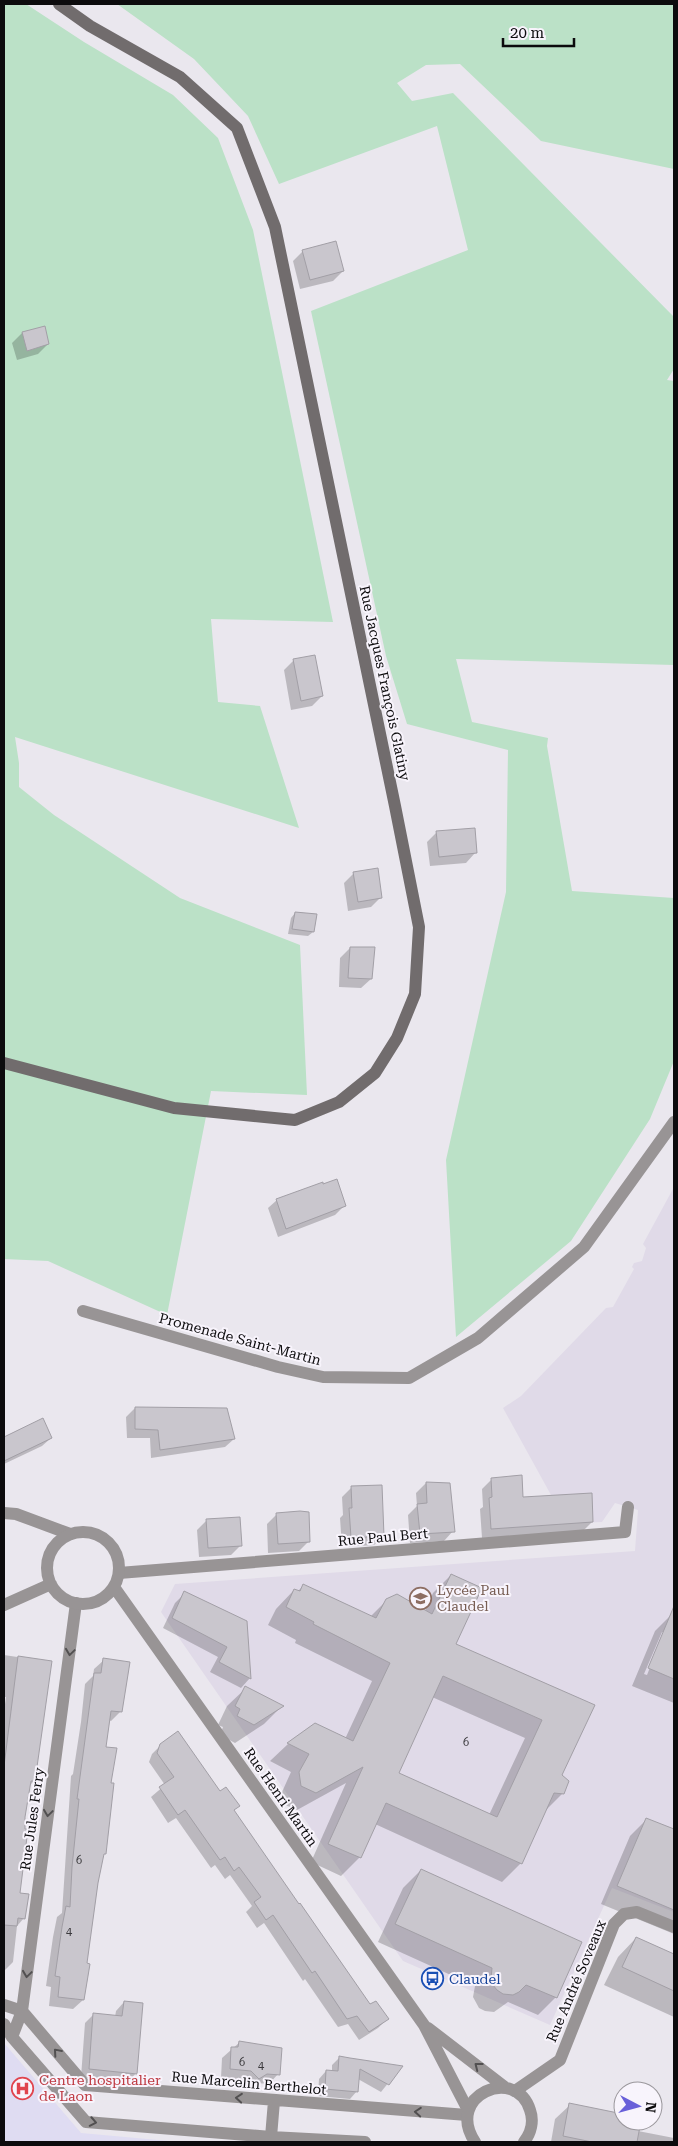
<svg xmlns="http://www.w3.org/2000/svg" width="678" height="2146" font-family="'Roboto Serif',serif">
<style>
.built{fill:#e0dae8}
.medical{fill:#dfdcf2}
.green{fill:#bbe1c7}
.shadow{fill:#0003;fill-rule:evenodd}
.building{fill:#c9c6cd;stroke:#a29fa6;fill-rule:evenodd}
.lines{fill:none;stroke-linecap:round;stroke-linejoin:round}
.minor{stroke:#989495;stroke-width:12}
.tertiary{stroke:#989495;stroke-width:12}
.secondary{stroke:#716c6d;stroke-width:12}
.oneway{stroke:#525051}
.labels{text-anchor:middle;stroke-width:4;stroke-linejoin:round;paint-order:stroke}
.number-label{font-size:11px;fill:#3b3a3d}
.street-label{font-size:14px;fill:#0c0b0d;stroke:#f8f4fc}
.education-label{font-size:14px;fill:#785e54;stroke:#f8f4fc;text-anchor:start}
.transit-label{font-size:14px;fill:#164399;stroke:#f8f4fc;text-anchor:start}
.health-label{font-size:14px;fill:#be3a42;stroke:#f8f4fc;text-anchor:start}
</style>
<rect width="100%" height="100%" fill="#eae7ee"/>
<path class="built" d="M674,1187V1912L612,1888L550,2025L403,1961L161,1612L175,1584L635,1551L638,1510L615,1503L602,1522L552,1524L551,1495L503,1408L521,1396L606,1308L613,1307L634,1269L632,1267L634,1263L642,1261L646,1248L643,1244Z"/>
<path class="medical" d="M4,2043L81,2133L180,2142H4Z"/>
<path class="green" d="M4,4H26L84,42L173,95L218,138L253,230L333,622L211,619L218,702L260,706L299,828L15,737L19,763V787L54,815L180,898L300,945L307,1095L211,1091L167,1315L48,1261L4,1259Z
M117,4H674V169L541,141L460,64L426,65L397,83L412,101L453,93L674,317V369L667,380L674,381V665L456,659L472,722L548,738L547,746L572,891L674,898V1061L650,1119L571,1241L456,1337L446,1160L506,892L508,750L407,724L386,656L311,311L468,250L437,126L279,184L248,116L194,59Z"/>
<path class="shadow" d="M303,251L343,271L333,281L300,289L293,261Z
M44,328L48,344L38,354L17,360L12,343L22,333Z
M294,660L322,696L312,706L291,710L284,670Z
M437,832L475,853L466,863L430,866L427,842Z
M354,873L381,897L371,907L348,911L344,883Z
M295,913L313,932L308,936L288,934L291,918Z
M350,948L371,979L361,988L339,987L340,958Z
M277,1200L344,1206L335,1215L278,1237L268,1208Z
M135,1408L234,1439L225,1447L151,1458L150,1438H127L126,1417Z
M42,1420L51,1438L42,1446L4,1464V1438Z
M492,1479L522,1498L592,1522L582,1532L482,1538L480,1509L483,1507L482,1489Z
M426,1483L449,1484L453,1531L444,1541L410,1543L408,1515L417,1506L416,1493Z
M351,1488L383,1536L374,1545L342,1547L340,1518L343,1515L342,1497Z
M277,1514L309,1541L299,1551L268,1553L267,1524Z
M207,1520L240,1546L231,1555L199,1557L197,1530Z
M451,1575L455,1644L593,1706L560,1775L563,1793L544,1812L521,1863L502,1882L375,1824L359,1858L341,1876L311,1862L346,1783L297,1810L283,1804L282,1792L291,1772L270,1761L288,1744L345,1739L372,1681L295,1643L296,1640L268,1625L276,1609L294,1590L297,1592L303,1586L370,1617L387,1600L425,1611L433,1593ZM432,1697L525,1738L489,1815L398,1774Z
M185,1593L246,1622L250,1678L241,1688L210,1672L218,1657L163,1628L175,1603Z
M672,1614L674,1615V1703L632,1686L655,1631ZM662,1632H664L647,1675L644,1674Z
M4,1655L51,1662L34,1781L29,1786L24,1817L19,1894L24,1918L17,1926L13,1962L4,1971V1711L6,1697H4Z
M104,1660L121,1711L111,1721L109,1720L105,1748L110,1784L102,1855L86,1964L83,2000L73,2009L49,2006L51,1987L46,1986L53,1937L57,1917L62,1913L71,1776L73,1774L81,1722L85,1684L93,1676L94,1669Z
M246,1688L282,1706L264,1724L235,1743L220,1735L223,1727L218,1725L227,1706Z
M161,1745L238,1806L233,1811L370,2006L387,2019L378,2028L359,2040L348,2024L338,2027L305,1979L303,1981L264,1923L257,1928L246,1912L252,1906L230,1875L225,1879L215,1865L211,1868L176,1818L168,1823L151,1797L165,1785L149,1762L152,1754Z
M647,1819L674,1831V1934L601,1904L630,1836Z
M421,1870L556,1997L538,2015L508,2002L494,2012L485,2011L479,2008L473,1997L475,1986L378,1942L403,1888Z
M636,1938L674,1956V2017L604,1985L618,1957Z
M124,2002L136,2073L128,2082L81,2077L85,2023L93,2015L115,2017L116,2011Z
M240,2042L278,2074L269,2084L256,2083L249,2088L241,2080L221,2078L222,2058Z
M339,2058L401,2067L381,2092L358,2079L357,2091L350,2099L318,2096L319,2079L326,2071L332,2072V2065Z
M570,2105L623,2115V2121H639L638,2131L674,2138V2142H551L555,2119Z"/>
<path class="building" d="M336,241L344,271L310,280L302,250Z
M45,326L49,344L27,351L22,332Z
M315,655L323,696L301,701L293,659Z
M475,828L477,853L439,857L436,831Z
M378,868L382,898L358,902L353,872Z
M295,912L317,914L314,932L292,929Z
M350,947H375L372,979L348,978Z
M337,1179L346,1206L286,1229L276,1199L323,1182V1184Z
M135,1407L227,1408L235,1439L160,1450L158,1430L135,1429Z
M43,1418L52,1438L4,1461V1437Z
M522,1475L523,1497L592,1493L593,1522L491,1529L489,1498L492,1497L491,1478Z
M426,1482L450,1483L455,1532L420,1534L417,1504L427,1503Z
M382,1485L384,1536L351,1538L349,1508H352L351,1486Z
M300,1511L309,1512L310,1542L278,1544L276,1513Z
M240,1517L242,1546L208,1548L206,1519Z
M451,1574L482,1588L456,1644L595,1705L562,1775L569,1781L564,1794L554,1793L522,1864L386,1803L361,1858L328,1844L363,1767L316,1793L301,1786L299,1772L309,1754L287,1743L315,1723L353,1741L390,1663L313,1624L314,1622L286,1607L294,1589L300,1591L303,1584L376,1618L386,1599L397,1594L432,1614ZM443,1676L542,1720L497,1817L399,1773Z
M184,1591L247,1621L251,1679L219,1662L227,1647L172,1618Z
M674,1606V1679L648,1668Z
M18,1656L52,1661L35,1781H31L25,1817V1829H28L20,1893L29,1894L25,1919L18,1918L17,1926L4,1925V1766Z
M103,1658L130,1662L122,1712L111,1711L106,1747L117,1748L111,1783H114L106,1854H104L98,1883L87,1963L90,1964L84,2000L58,1997L60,1977L55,1976L62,1927L66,1906L70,1907L72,1867L79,1799H77L94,1673H101Z
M245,1686L284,1706L254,1725L237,1716L240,1709L235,1706Z
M178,1731L220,1791L226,1787L240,1806L234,1810L299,1904L300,1903L370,2004L376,2001L389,2019L369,2032L357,2016L347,2019L315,1971L312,1973L273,1915L266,1920L254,1902L261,1897L239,1867L234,1871L225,1857L220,1860L185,1810L178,1815L159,1787L174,1777L157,1753L160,1744Z
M646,1818L674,1829V1910L617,1886Z
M421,1869L582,1942L557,1998L526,1985L519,1992L513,1995L503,1994L497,1990L493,1985L491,1979L492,1968L395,1924Z
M636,1937L674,1954V1991L622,1967Z
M124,2001L143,2003L137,2074L89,2069L93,2013L122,2016Z
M239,2041L282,2048L280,2075L267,2074L259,2079L251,2071L230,2069L231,2047H238Z
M339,2056L350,2058L403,2066L389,2085L360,2069L358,2092L325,2089L326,2070L338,2071Z
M569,2103L623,2114V2121H641L637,2142H592L563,2136Z"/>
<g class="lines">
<path class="minor" d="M83,1311L278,1367L323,1377L409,1378L478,1338L584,1247L674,1122
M4,1513L16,1514L70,1534
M119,1573L625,1532L628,1507
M4,2005L22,2011L85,2085L467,2115
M4,2024L12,2037L86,2122L271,2137L365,2142
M12,2037L22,2011L76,1603
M515,2091L560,2060L614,1924L624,1914L637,1912L674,1927
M271,2137L274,2101"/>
<path class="tertiary" d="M47 1568a36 36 0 1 1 72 0a36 36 0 1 1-72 0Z
M114,1587L424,2025L468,2110
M4,1605L51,1584
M428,2028L506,2088
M475,2142C444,2095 516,2065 530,2110C534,2121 531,2133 524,2142"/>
<path class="secondary" d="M4,1063L174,1108L295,1120L339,1102L375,1073L397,1038L415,994L419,927L395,806L275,227L237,128L180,77L90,26L59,4"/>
</g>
<defs><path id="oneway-chevron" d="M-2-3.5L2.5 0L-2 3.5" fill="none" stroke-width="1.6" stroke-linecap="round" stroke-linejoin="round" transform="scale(1.25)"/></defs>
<g class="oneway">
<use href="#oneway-chevron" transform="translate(70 1652) rotate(98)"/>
<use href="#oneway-chevron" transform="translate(48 1813) rotate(98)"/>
<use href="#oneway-chevron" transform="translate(27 1974) rotate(98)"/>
<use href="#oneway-chevron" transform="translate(57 2052) rotate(-131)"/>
<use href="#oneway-chevron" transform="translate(478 2066) rotate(-142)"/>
<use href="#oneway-chevron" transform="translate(239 2098) rotate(-175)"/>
<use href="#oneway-chevron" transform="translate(418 2112) rotate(-176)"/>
<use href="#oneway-chevron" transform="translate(93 2122) rotate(11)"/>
</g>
<defs>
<symbol id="school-ring" viewBox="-11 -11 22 22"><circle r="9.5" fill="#f8f4fc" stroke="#8d6e63" stroke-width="1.5"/><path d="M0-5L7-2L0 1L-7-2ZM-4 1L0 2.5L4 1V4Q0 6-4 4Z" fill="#8d6e63"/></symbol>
<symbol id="bus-ring" viewBox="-11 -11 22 22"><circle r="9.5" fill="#f8f4fc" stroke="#1a4fb4" stroke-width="1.5"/><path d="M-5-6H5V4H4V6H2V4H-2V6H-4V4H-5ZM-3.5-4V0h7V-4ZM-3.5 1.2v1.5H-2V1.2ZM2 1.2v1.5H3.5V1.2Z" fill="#1a4fb4"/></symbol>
<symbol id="hospital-ring" viewBox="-11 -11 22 22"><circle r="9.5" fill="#f8f4fc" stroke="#e0444e" stroke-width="1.5"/><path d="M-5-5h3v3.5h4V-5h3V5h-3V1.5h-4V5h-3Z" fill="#e0444e"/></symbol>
</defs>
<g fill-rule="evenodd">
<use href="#school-ring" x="408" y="1586" width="25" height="25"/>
<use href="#bus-ring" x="420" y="1966" width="25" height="25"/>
<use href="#hospital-ring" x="10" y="2076" width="25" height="25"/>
</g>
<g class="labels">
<g class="number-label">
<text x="466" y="1746">6</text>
<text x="79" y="1864">6</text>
<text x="69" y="1935">4</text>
<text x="242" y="2066">6</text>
<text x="261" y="2069">4</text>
</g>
<g class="street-label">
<text transform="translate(385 683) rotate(78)" y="5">Rue Jacques François Glatiny</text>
<text transform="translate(240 1339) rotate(15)" y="5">Promenade Saint-Martin</text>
<text transform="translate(383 1537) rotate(-5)" y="5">Rue Paul Bert</text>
<text transform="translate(281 1797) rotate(55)" y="5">Rue Henri Martin</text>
<text transform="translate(32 1819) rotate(-82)" y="5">Rue Jules Ferry</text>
<text transform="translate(576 1981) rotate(-67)" y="5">Rue André Soveaux</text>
<text transform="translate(249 2083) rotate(5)" y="5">Rue Marcelin Berthelot</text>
</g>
<g class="education-label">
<text x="437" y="1595">Lycée Paul<tspan x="437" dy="16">Claudel</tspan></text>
</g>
<g class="transit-label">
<text x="449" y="1984">Claudel</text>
</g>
<g class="health-label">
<text x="39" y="2085">Centre hospitalier<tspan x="39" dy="16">de Laon</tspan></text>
</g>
</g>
<rect width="678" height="2146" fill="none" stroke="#0c0b0d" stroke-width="10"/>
<g transform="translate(638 2106) rotate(96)"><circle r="24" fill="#f8f4fc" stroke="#9a979c"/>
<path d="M0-4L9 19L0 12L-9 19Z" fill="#6960d9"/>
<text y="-8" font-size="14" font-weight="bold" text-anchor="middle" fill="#0c0b0d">N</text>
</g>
<path d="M503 38v8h71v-8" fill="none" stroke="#0c0b0d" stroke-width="2.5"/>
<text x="510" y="38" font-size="15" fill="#0c0b0d" stroke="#f8f4fc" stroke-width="4" paint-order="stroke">20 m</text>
</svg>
